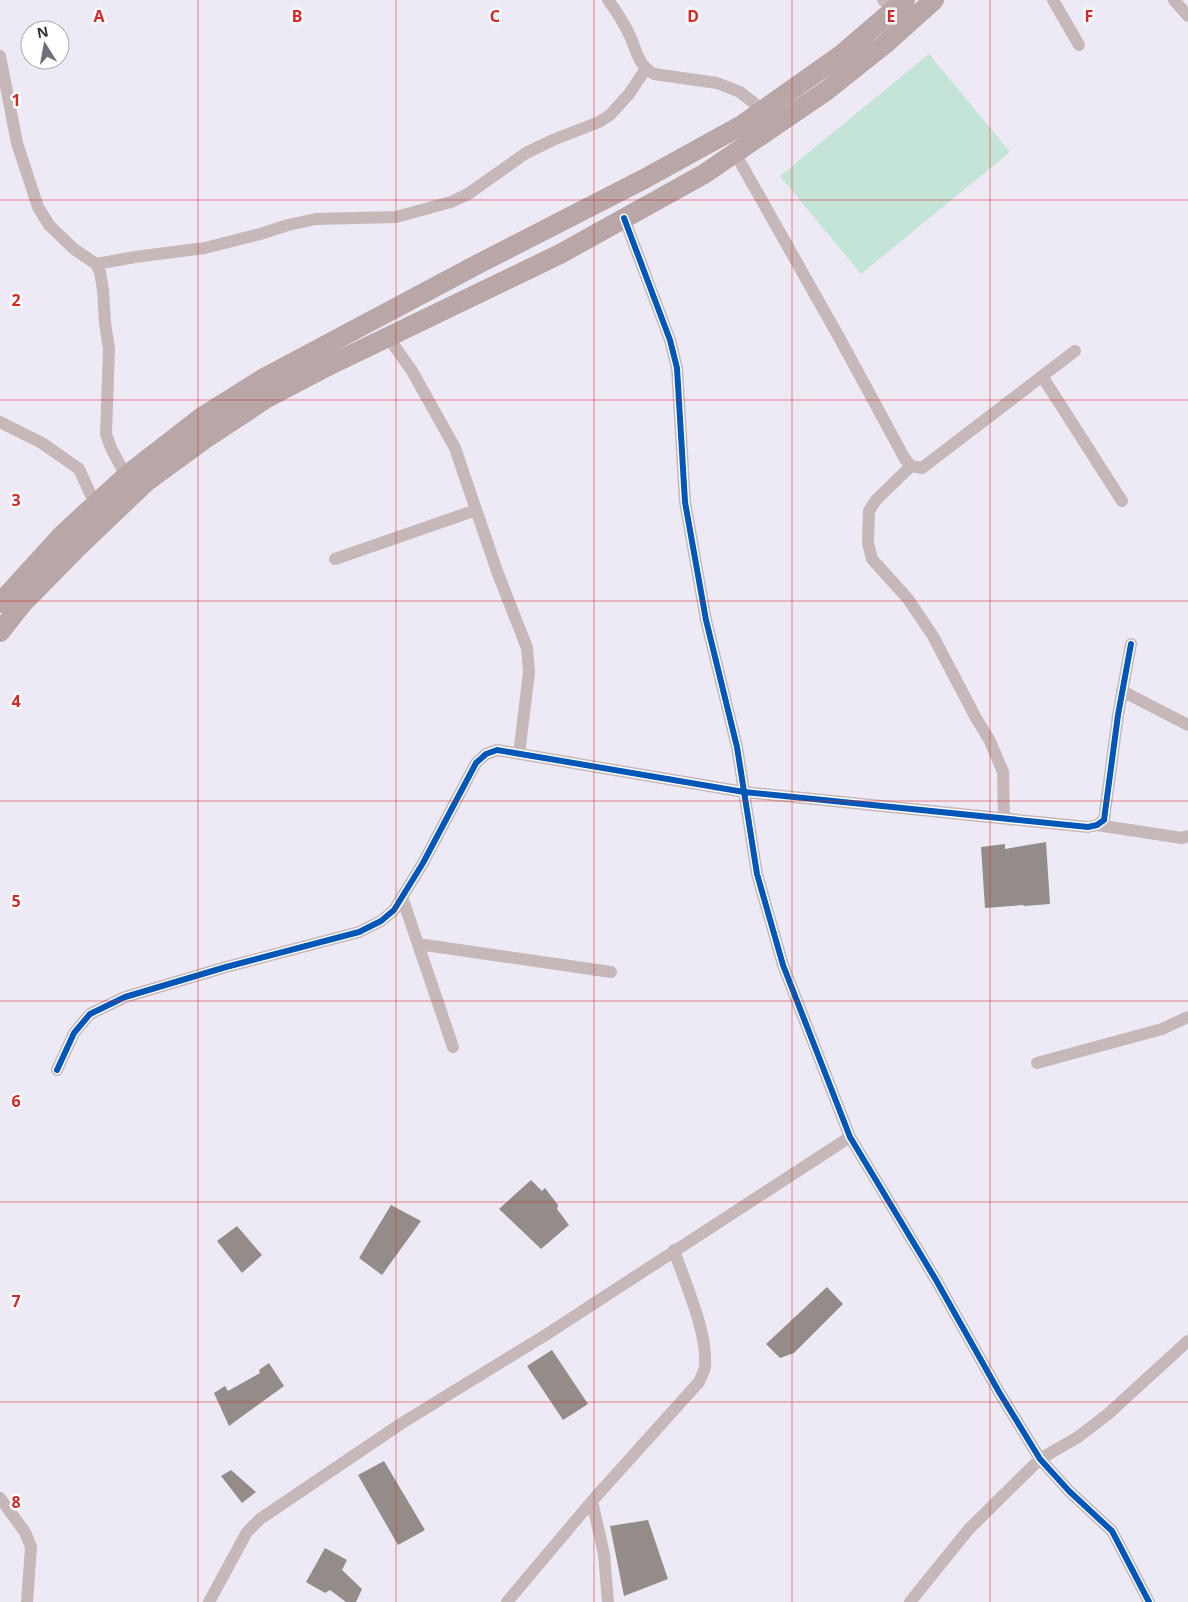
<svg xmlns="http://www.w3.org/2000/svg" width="1188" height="1602" font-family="'Noto Sans',sans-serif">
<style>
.green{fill:#c3e4d6}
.building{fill:#948c89}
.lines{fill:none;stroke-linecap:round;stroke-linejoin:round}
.minor{stroke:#c6b8b9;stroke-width:12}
.primary{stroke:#b9a6a7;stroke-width:20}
.cycleway-casing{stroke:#fff;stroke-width:9}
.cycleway{stroke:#0057b8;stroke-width:6}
.grid{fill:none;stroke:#d62828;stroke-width:1;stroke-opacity:0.55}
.grid-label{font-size:16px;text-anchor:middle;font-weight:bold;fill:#d62828;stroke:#fff;stroke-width:5;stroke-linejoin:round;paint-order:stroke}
</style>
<rect width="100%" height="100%" fill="#edeaf6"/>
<path class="green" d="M929,54L1010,152L861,274L780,176Z"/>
<path class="building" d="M1046,842L1050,904L1024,906L1023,905L985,908L981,847L1005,844V849Z
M531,1180L542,1191L545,1188L558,1205L557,1209L569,1225L541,1249L499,1209Z
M391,1205L421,1221L382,1275L359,1258Z
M237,1226L262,1255L242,1273L217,1241Z
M827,1287L843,1304L794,1353L780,1358L766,1344Z
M552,1350L588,1404L563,1420L527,1366Z
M269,1363L284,1386L229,1426L214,1393L225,1386L228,1391L260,1373L259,1370Z
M384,1461L425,1530L398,1545L358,1475Z
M231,1470L256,1492L242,1503L221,1476Z
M648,1520L668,1579L624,1596L610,1526Z
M325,1548L347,1560L342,1570L362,1589L356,1602H346L330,1590L325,1593L306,1582Z"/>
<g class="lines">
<path class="minor" d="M608,0C617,12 625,25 631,38C637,53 639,66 654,74L717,83L740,92L764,111
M883,0L896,9
M1053,0L1079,45
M1174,0L1188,16
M0,56L17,143L38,207L49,225L74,249L96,264L100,272L103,290L105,323L109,349L106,434L111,448L126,476
M735,153L840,339L905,459L911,466L922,468L1075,351
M624,218L670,340L677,368L685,502L706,620L737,747L757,874L783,965L850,1137L936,1280L999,1392L1040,1459L1069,1491L1112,1531L1149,1602
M96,264L135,257L205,248L260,234L288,225L316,219L396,217L451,202L468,194L526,153L553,140L599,122L610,115L629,94L645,70
M388,337L412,371L455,448L497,571L527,648L529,672L519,754
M1042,376L1122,501
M0,422L42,443L79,469L95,504
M911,466L876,500L869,511L868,543L872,559L908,599L933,636L976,718L990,741L1003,772L1004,818
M335,559L476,510
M1122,691L1188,725
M1097,825L1182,838L1188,836
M402,897L453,1047
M418,944L611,972
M1037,1063L1162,1029L1188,1017
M57,1070L74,1033L90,1014L125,997L226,967L359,932L381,921L394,910L423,863L476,763L486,754L497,750L744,792L1088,827L1097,825L1104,820L1118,715L1131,644
M0,1498L25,1532L31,1547L27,1602
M592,1501L604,1554L608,1602
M209,1602L247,1532L260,1519L402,1423L544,1336L850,1137
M507,1602L592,1501L699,1382C701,1377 704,1372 705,1367C708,1333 685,1283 674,1250
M910,1602L969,1529L1040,1459L1078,1437L1108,1414L1188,1341"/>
<path class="primary" d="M0,603L63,534L126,476L202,417L264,378L482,262L644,179L742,125L841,55L905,0
M0,632L22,604L78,547L146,482L205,439L267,398L330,365L560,254L704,174L826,91L885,44L934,0"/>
<defs>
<path id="cycleway" d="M624,218L670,340L677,368L685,502L706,620L737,747L757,874L783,965L850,1137L936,1280L999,1392L1040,1459L1069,1491L1112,1531L1149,1602
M57,1070L74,1033L90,1014L125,997L226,967L359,932L381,921L394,910L423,863L476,763L486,754L497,750L744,792L1088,827L1097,825L1104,820L1118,715L1131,644"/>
</defs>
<use href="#cycleway" class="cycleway-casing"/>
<use href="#cycleway" class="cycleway"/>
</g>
<path class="grid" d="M198,0V1602M396,0V1602M594,0V1602M792,0V1602M990,0V1602M0,200H1188M0,400H1188M0,601H1188M0,801H1188M0,1001H1188M0,1202H1188M0,1402H1188"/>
<g class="grid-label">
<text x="99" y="22">A</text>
<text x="297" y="22">B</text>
<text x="495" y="22">C</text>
<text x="693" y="22">D</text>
<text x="891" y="22">E</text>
<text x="1089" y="22">F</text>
<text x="16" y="106">1</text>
<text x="16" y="306">2</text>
<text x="16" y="506">3</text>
<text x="16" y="707">4</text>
<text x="16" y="907">5</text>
<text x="16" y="1107">6</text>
<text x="16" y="1307">7</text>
<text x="16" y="1508">8</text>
</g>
<g transform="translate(45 45) rotate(349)"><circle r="24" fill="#ffffff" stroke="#acaaaf"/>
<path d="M0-4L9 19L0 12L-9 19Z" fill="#726e79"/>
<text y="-8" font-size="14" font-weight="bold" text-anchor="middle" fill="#2f2b36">N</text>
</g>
</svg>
